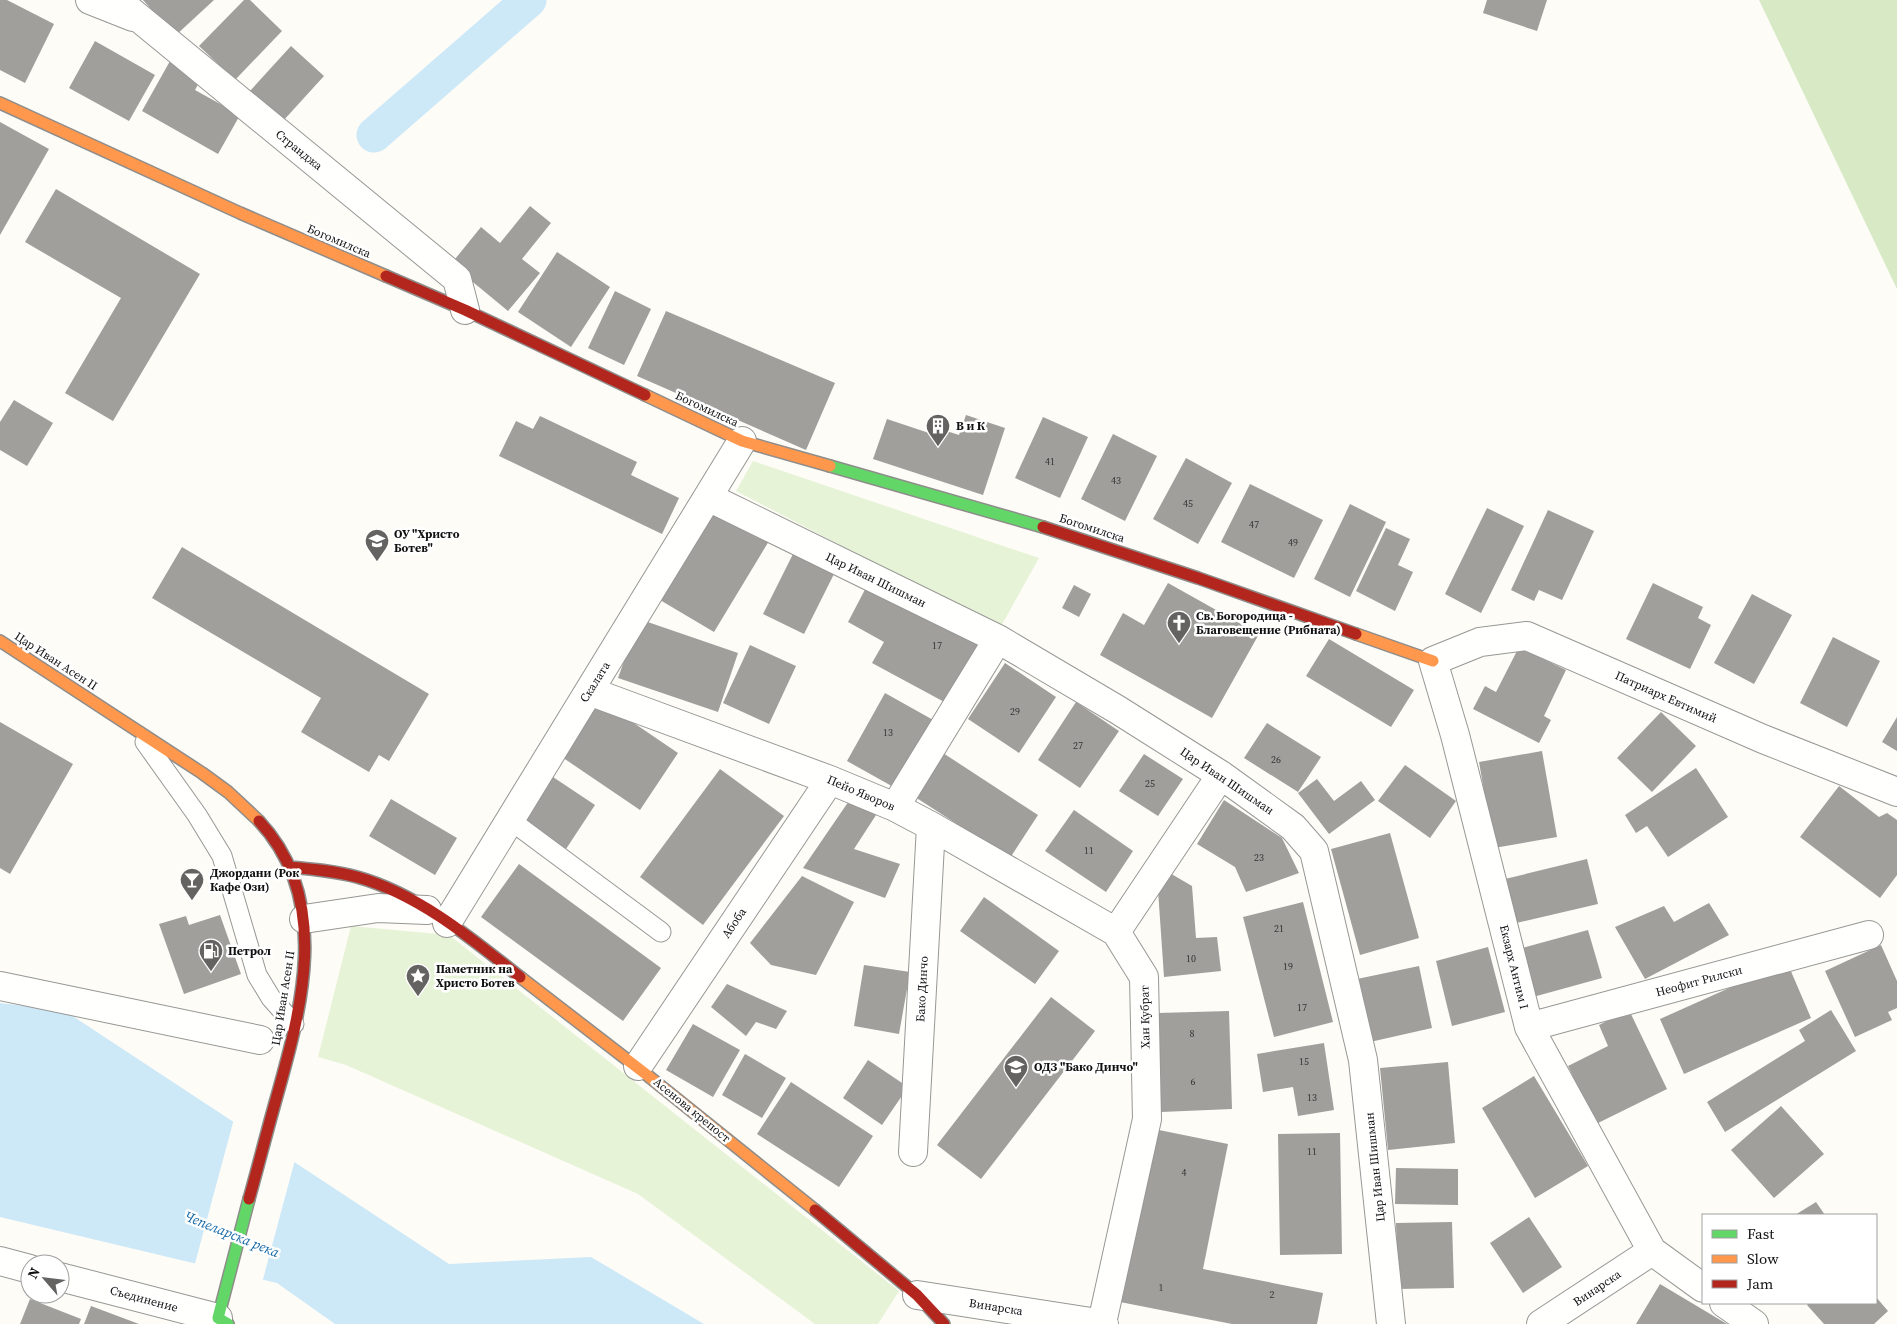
<svg xmlns="http://www.w3.org/2000/svg" width="1897" height="1324" font-family="'Source Serif 4',serif">
<style>
.green{fill:#e7f3d7}
.forest{fill:#d8eac5}
.water{fill:#cde8f7}
.pier{fill:#fdfcf7}
.lines{fill:none;stroke-linecap:round;stroke-linejoin:round}
.canal{stroke:#cde8f7;stroke-width:35}
.building{fill:#a19f9c}
.lane-casing{stroke:#979795;stroke-width:21}
.street-casing{stroke:#979795;stroke-width:30}
.fast-casing{stroke:#8e8d8b;stroke-width:14}
.slow-casing{stroke:#8e8d8b;stroke-width:14}
.jam-casing{stroke:#8e8d8b;stroke-width:14}
.lane{stroke:#fffffe;stroke-width:19}
.street{stroke:#fffffe;stroke-width:28}
.fast{stroke:#63d668;stroke-width:11}
.slow{stroke:#ff974d;stroke-width:11}
.jam{stroke:#b3261e;stroke-width:11}
.labels{text-anchor:middle;stroke-width:5;stroke-linejoin:round;paint-order:stroke}
.number-label{font-size:10px;fill:#353434}
.street-label{font-size:12px;fill:#111;stroke:#fff}
.poi-label{font-size:12px;font-weight:bold;fill:#111;stroke:#fff;text-anchor:start}
.water-label{font-size:14px;font-style:italic;fill:#1768a6;stroke:#fff}
</style>
<rect width="100%" height="100%" fill="#fdfcf7"/>
<path class="green" d="M753,461L1039,558L1000,628L736,491Z
M351,926L449,935L899,1291L878,1324H815L638,1194L346,1065L318,1057Z"/>
<path class="forest" d="M1759,0H1897V289Z"/>
<path class="water" d="M0,1003L65,1011L449,1264L591,1257L704,1324H335L277,1283L0,1217Z"/>
<path class="pier" d="M234,1119L295,1160L262,1283L194,1267Z"/>
<g class="lines">
<path class="canal" d="M374,135L529,0"/>
</g>
<path class="building" d="M0,0H7L54,24L25,83L0,70Z
M143,0H214L175,36Z
M244,0H250L282,31L235,80L199,46Z
M1487,0H1547L1537,31L1483,13Z
M95,41L155,75L129,121L69,88Z
M291,46L324,76L283,121L250,91Z
M170,61L201,79L195,90L240,115L218,154L142,111Z
M0,122L49,149L0,235Z
M56,189L200,274L113,421L65,393L121,298L25,242Z
M530,206L551,223L522,259L540,273L508,311L451,264L481,227L500,243Z
M557,252L610,287L571,347L518,312Z
M615,291L651,309L624,365L588,348Z
M666,311L835,383L806,450L637,376Z
M14,400L53,423L27,466L0,450V422Z
M966,415L1005,428L983,495L873,459L887,419L932,434L934,427L959,435Z
M540,416L637,462L631,475L679,498L662,534L499,456L516,421L533,429Z
M1043,417L1088,437L1060,498L1015,478Z
M1113,434L1157,456L1125,521L1081,499Z
M1186,458L1232,483L1198,544L1153,519Z
M1250,484L1323,520L1294,578L1221,542Z
M1350,504L1386,522L1350,597L1314,579Z
M1487,508L1524,526L1481,613L1445,594Z
M715,509L769,541L714,632L660,600Z
M1548,510L1594,531L1562,600L1539,590L1534,601L1511,590Z
M1386,528L1410,539L1398,565L1413,572L1395,611L1356,591Z
M182,547L429,694L389,761L379,755L369,772L301,732L321,698L152,598Z
M794,552L835,572L804,634L763,614Z
M870,580L983,641L948,704L872,663L884,642L848,622Z
M1168,583L1259,634L1212,718L1100,655L1123,613L1144,625Z
M1653,583L1703,607L1698,618L1711,625L1690,669L1626,639Z
M1074,585L1091,594L1079,617L1062,608Z
M1752,594L1792,615L1754,684L1714,663Z
M639,619L738,653L718,712L618,678Z
M1833,637L1880,661L1847,727L1800,703Z
M1329,639L1414,690L1391,727L1306,676Z
M750,645L796,666L769,724L723,703Z
M1519,647L1566,670L1544,716L1551,720L1539,743L1473,709L1485,686L1496,692Z
M1005,663L1056,697L1019,753L968,719Z
M885,693L935,721L897,789L847,761Z
M594,696L678,753L640,810L556,753Z
M1076,702L1119,731L1080,788L1038,760Z
M1661,712L1696,746L1652,792L1617,758Z
M1897,717V751L1882,742Z
M0,722L73,764L10,874L0,868Z
M1267,723L1321,757L1298,792L1244,758Z
M1542,751L1557,837L1494,848L1479,762Z
M943,753L1038,815L1010,858L915,797Z
M1144,754L1183,779L1158,816L1119,791Z
M1405,765L1456,801L1430,838L1378,801Z
M1696,768L1728,817L1668,857L1647,826L1636,833L1625,815Z
M720,769L784,816L703,925L640,877Z
M547,773L595,805L566,849L518,818Z
M1317,779L1334,801L1361,781L1375,800L1329,834L1298,793Z
M1839,786L1879,817L1887,813L1897,820V875L1880,898L1800,837Z
M853,795L878,812L854,849L900,864L885,898L803,868Z
M391,799L457,838L435,875L369,836Z
M1224,800L1282,838L1299,873L1246,892L1235,867L1197,844Z
M1074,810L1133,851L1106,892L1045,851Z
M1390,833L1419,938L1360,955L1331,849Z
M1587,859L1598,904L1516,923L1505,879Z
M519,864L661,968L623,1021L481,917Z
M1168,872L1192,886L1196,938L1217,937L1221,971L1164,977L1158,890Z
M802,876L854,902L816,975L771,965L750,943Z
M984,897L1059,951L1035,984L960,931Z
M1303,902L1333,1022L1274,1037L1243,917Z
M1709,903L1729,935L1645,979L1615,927L1664,906L1674,922Z
M220,915L241,974L184,994L159,924L186,916L189,925Z
M1588,930L1602,978L1533,997L1519,949Z
M1881,945L1897,981V1008L1888,1012L1892,1020L1855,1037L1825,971Z
M1488,947L1505,1012L1452,1026L1436,961Z
M1787,962L1811,1018L1684,1074L1660,1019Z
M864,965L910,972L899,1034L854,1026Z
M1419,966L1432,1028L1370,1042L1357,979Z
M727,984L787,1011L776,1029L756,1022L746,1036L711,1007Z
M1051,997L1095,1031L981,1179L937,1145Z
M1629,1010L1667,1089L1596,1124L1568,1066L1608,1046L1599,1025Z
M1831,1010L1856,1051L1725,1132L1707,1102L1805,1041L1799,1030Z
M1229,1011L1232,1109L1161,1112L1158,1013Z
M693,1024L740,1050L713,1097L666,1070Z
M1324,1043L1334,1110L1298,1116L1293,1087L1263,1092L1257,1054Z
M745,1054L786,1078L762,1118L722,1095Z
M868,1060L908,1087L882,1125L843,1098Z
M1448,1062L1455,1143L1388,1150L1380,1068Z
M1534,1076L1588,1166L1535,1198L1482,1108Z
M791,1082L873,1136L839,1187L757,1134Z
M1781,1106L1824,1154L1774,1198L1731,1150Z
M1154,1129L1228,1144L1203,1269L1323,1293L1317,1324H1232L1120,1302Z
M1340,1133L1342,1254L1280,1255L1278,1134Z
M1396,1168L1458,1169V1205L1395,1204Z
M1816,1202L1825,1215H1795Z
M1529,1217L1562,1267L1523,1293L1490,1243Z
M1452,1222L1454,1288L1398,1289L1396,1223Z
M1660,1284L1727,1324H1636Z
M1876,1297L1888,1311L1874,1324H1824L1807,1305L1809,1303H1876Z
M30,1299L81,1319L79,1324H20Z
M91,1306L139,1324H84Z"/>
<g class="lines">
<defs>
<path id="lane" d="M145,742L197,815L222,856L257,975L271,998L294,1024
M510,820L661,932"/>
<path id="street" d="M90,0L133,17
M117,0L457,279L465,310
M708,497L998,639L1118,710L1221,775L1293,827L1314,851L1363,1060L1391,1324
M589,691L830,780L895,807L931,826L1116,932
M895,807L998,639
M304,919L378,908L427,910
M447,923L742,441
M0,986L260,1040
M1529,1027L1869,935
M638,1066L830,780
M913,1152L931,826
M0,1261L30,1269
M60,1277L218,1318
M1703,1288L1652,1251L1529,1027L1455,735L1433,661L1480,642L1527,636L1763,739L1897,792
M917,1295L1104,1324
M1724,1303L1754,1324
M1102,1323L1147,1119L1144,977L1116,932L1221,775
M1541,1324L1652,1251"/>
<path id="fast" d="M830,466L1043,527
M228,1324L218,1318L249,1199"/>
<path id="slow" d="M0,103L240,213L386,276
M645,395L742,441L830,466
M1356,634L1433,661
M0,641L202,773L228,792L259,821
M520,977L647,1075L815,1210"/>
<path id="jam" d="M386,276L465,310L645,395
M1043,527L1198,578L1356,634
M289,867C312,869 335,871 357,877C418,894 471,938 520,977
M249,1199C258,1167 266,1135 275,1103C301,1011 333,900 259,821
M815,1210L917,1295L944,1324"/>
</defs>
<use href="#lane" class="lane-casing"/>
<use href="#street" class="street-casing"/>
<use href="#fast" class="fast-casing"/>
<use href="#slow" class="slow-casing"/>
<use href="#jam" class="jam-casing"/>
<use href="#lane" class="lane"/>
<use href="#street" class="street"/>
<use href="#fast" class="fast"/>
<use href="#slow" class="slow"/>
<use href="#jam" class="jam"/>
</g>
<defs>
<symbol id="building-pin" viewBox="-11 -11 22 30"><path d="M0 17L-7.5 6A9.5 9.5 0 1 1 7.5 6Z" fill="#646362" stroke="#fff"/><path d="M-4-6H4V6H1V3H-1V6H-4ZM-2.5-4.3h1.7v1.8h-1.7ZM.8-4.3h1.7v1.8H.8ZM-2.5-1h1.7V.8h-1.7ZM.8-1h1.7V.8H.8Z" fill="#fff"/></symbol>
<symbol id="school-pin" viewBox="-11 -11 22 30"><path d="M0 17L-7.5 6A9.5 9.5 0 1 1 7.5 6Z" fill="#646362" stroke="#fff"/><path d="M0-5L7-2L0 1L-7-2ZM-4 1L0 2.5L4 1V4Q0 6-4 4Z" fill="#fff"/></symbol>
<symbol id="church-pin" viewBox="-11 -11 22 30"><path d="M0 17L-7.5 6A9.5 9.5 0 1 1 7.5 6Z" fill="#646362" stroke="#fff"/><path d="M-1.2-6h2.4v3.5h3.3v2.4h-3.3V6h-2.4V-.1h-3.3v-2.4h3.3Z" fill="#fff"/></symbol>
<symbol id="bar-pin" viewBox="-11 -11 22 30"><path d="M0 17L-7.5 6A9.5 9.5 0 1 1 7.5 6Z" fill="#646362" stroke="#fff"/><path d="M-6-5H6L.8 .8V4.5H3.5V6h-7V4.5H-.8V.8Z" fill="#fff"/></symbol>
<symbol id="fuel-pin" viewBox="-11 -11 22 30"><path d="M0 17L-7.5 6A9.5 9.5 0 1 1 7.5 6Z" fill="#646362" stroke="#fff"/><path d="M-5.5-6h7V0h2V4h1.3V-2.5L3-4.5l.8-.8L6-3V5H2.5V1h-1V6h-7ZM-4.2-4.7v3.2H.2V-4.7Z" fill="#fff"/></symbol>
<symbol id="sight-pin" viewBox="-11 -11 22 30"><path d="M0 17L-7.5 6A9.5 9.5 0 1 1 7.5 6Z" fill="#646362" stroke="#fff"/><path d="M0-6L1.8-2.2L6-1.7L2.9 1.2L3.7 5.4L0 3.3L-3.7 5.4L-2.9 1.2L-6-1.7L-1.8-2.2Z" fill="#fff"/></symbol>
</defs>
<g fill-rule="evenodd">
<use href="#building-pin" x="924" y="412" width="28" height="38"/>
<use href="#school-pin" x="363" y="527" width="28" height="38"/>
<use href="#church-pin" x="1165" y="609" width="28" height="38"/>
<use href="#bar-pin" x="178" y="866" width="28" height="38"/>
<use href="#fuel-pin" x="197" y="937" width="28" height="38"/>
<use href="#sight-pin" x="404" y="962" width="28" height="38"/>
<use href="#school-pin" x="1002" y="1053" width="28" height="38"/>
</g>
<g class="labels">
<g class="number-label">
<text x="1050" y="465">41</text>
<text x="1116" y="484">43</text>
<text x="1188" y="507">45</text>
<text x="1254" y="528">47</text>
<text x="1293" y="546">49</text>
<text x="937" y="649">17</text>
<text x="1015" y="715">29</text>
<text x="888" y="736">13</text>
<text x="1078" y="749">27</text>
<text x="1276" y="763">26</text>
<text x="1150" y="787">25</text>
<text x="1089" y="854">11</text>
<text x="1259" y="861">23</text>
<text x="1279" y="932">21</text>
<text x="1191" y="962">10</text>
<text x="1288" y="970">19</text>
<text x="1302" y="1011">17</text>
<text x="1192" y="1037">8</text>
<text x="1304" y="1065">15</text>
<text x="1193" y="1085">6</text>
<text x="1312" y="1101">13</text>
<text x="1312" y="1155">11</text>
<text x="1184" y="1176">4</text>
<text x="1161" y="1291">1</text>
<text x="1272" y="1298">2</text>
</g>
<g class="street-label">
<text transform="translate(299 150) rotate(39)" y="4">Странджа</text>
<text transform="translate(339 241) rotate(23)" y="4">Богомилска</text>
<text transform="translate(707 409) rotate(25)" y="4">Богомилска</text>
<text transform="translate(1092 528) rotate(18)" y="4">Богомилска</text>
<text transform="translate(876 580) rotate(26)" y="4">Цар Иван Шишман</text>
<text transform="translate(56 661) rotate(33)" y="4">Цар Иван Асен II</text>
<text transform="translate(595 682) rotate(-58)" y="4">Скалата</text>
<text transform="translate(1666 697) rotate(24)" y="4">Патриарх Евтимий</text>
<text transform="translate(1227 781) rotate(34)" y="4">Цар Иван Шишман</text>
<text transform="translate(861 793) rotate(23)" y="4">Пейо Яворов</text>
<text transform="translate(734 923) rotate(-56)" y="4">Абоба</text>
<text transform="translate(1514 967) rotate(76)" y="4">Екзарх Антим I</text>
<text transform="translate(1699 981) rotate(-15)" y="4">Неофит Рилски</text>
<text transform="translate(922 989) rotate(-87)" y="4">Бако Динчо</text>
<text transform="translate(283 998) rotate(-81)" y="4">Цар Иван Асен II</text>
<text transform="translate(1145 1017) rotate(-91)" y="4">Хан Кубрат</text>
<text transform="translate(692 1110) rotate(39)" y="4">Асенова крепост</text>
<text transform="translate(1375 1167) rotate(-96)" y="4">Цар Иван Шишман</text>
<text transform="translate(1597 1288) rotate(-34)" y="4">Винарска</text>
<text transform="translate(144 1299) rotate(15)" y="4">Съединение</text>
<text transform="translate(996 1307) rotate(9)" y="4">Винарска</text>
</g>
<g class="poi-label">
<text x="956" y="430">В и К</text>
<text x="394" y="538">ОУ "Христо<tspan x="394" dy="14">Ботев"</tspan></text>
<text x="1196" y="620">Св. Богородица -<tspan x="1196" dy="14">Благовещение (Рибната)</tspan></text>
<text x="210" y="877">Джордани (Рок<tspan x="210" dy="14">Кафе Ози)</tspan></text>
<text x="228" y="955">Петрол</text>
<text x="436" y="973">Паметник на<tspan x="436" dy="14">Христо Ботев</tspan></text>
<text x="1034" y="1071">ОДЗ "Бако Динчо"</text>
</g>
<g class="water-label">
<text transform="translate(232 1234) rotate(22)" y="5">Чепеларска река</text>
</g>
</g>
<rect x="1702" y="1214" width="175" height="90" fill="#ffffff" stroke="#a0a0a0"/>
<rect x="1712" y="1230" width="25" height="8" fill="#63d668" stroke="#a0a0a0"/>
<text x="1747" y="1239" font-size="15" fill="#111111">Fast</text>
<rect x="1712" y="1255" width="25" height="8" fill="#ff974d" stroke="#a0a0a0"/>
<text x="1747" y="1264" font-size="15" fill="#111111">Slow</text>
<rect x="1712" y="1280" width="25" height="8" fill="#b3261e" stroke="#a0a0a0"/>
<text x="1747" y="1289" font-size="15" fill="#111111">Jam</text>
<g transform="translate(45 1279) rotate(298)"><circle r="24" fill="#ffffff" stroke="#a0a0a0"/>
<path d="M0-4L9 19L0 12L-9 19Z" fill="#646362"/>
<text y="-8" font-size="14" font-weight="bold" text-anchor="middle" fill="#111111">N</text>
</g>
</svg>
